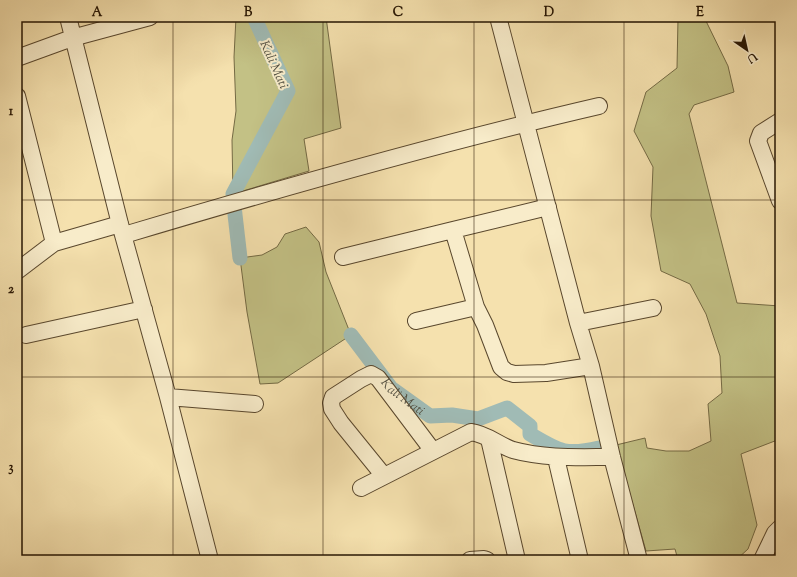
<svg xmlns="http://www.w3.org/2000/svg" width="797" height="577" font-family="'Sorts Mill Goudy',serif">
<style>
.green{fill:#c3c185;stroke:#746a44}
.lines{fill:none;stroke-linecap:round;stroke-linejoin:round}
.canal{stroke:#a0bbb5;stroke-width:15}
.minor-casing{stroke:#59472d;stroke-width:18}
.minor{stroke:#f8ecca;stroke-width:16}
.grid{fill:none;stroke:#251402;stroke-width:1;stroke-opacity:0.55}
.labels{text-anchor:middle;stroke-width:4;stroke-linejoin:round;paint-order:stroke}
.water-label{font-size:13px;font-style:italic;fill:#504e41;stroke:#f8ecca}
.neatline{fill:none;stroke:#251402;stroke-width:1.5}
.grid-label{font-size:13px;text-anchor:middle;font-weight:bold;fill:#251402}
</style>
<rect width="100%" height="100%" fill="#f5e1ae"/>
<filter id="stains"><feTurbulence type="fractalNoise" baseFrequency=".005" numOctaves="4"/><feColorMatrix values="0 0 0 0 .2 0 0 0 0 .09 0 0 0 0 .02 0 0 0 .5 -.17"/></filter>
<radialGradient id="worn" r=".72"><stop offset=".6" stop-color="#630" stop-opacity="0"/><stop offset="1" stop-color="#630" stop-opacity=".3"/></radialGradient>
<path class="green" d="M236,17H326L341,128L304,139L309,171L233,194L232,140L236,111L234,57Z
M678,19H705L728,66L734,92L694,105L689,114L737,303L780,306V439L741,454L757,525L748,549L736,560H678L675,549L646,551L616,445L645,438L647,448L666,451H689L711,441L708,404L722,393L720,356L706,314L690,284L661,271L651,216L653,167L634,131L646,92L677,68Z
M306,227L319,242L326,272L351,335L278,383L260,384L247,312L240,258L262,255L277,247L285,234Z"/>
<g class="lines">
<g class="canal">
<path d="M233,194L288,91L254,17"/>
<path d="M234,206L240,258"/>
<path id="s1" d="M351,335L391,388L430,416L452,415L478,419L507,408L530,426V434C559,451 565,456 599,448"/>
</g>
<defs>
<path id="minor" d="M68,17L120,224L168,397L210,560
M498,17L578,323L591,366L612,457L639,560
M17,58L72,38L150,17
M17,96L54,243L17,271
M780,121L761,133L758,141L780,201
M453,230L548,207
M124,235C281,188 439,143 599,106
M54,243L120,224
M343,257L453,230L476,307
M416,321L476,307L485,325L501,367L507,372L514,374L546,373L591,366
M578,323L653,308
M26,335L144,309
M168,397L255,404
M489,439L517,560
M556,458L580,560
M384,476L341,423L332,409L331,403L333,397L361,379L371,374L378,378L433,451
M361,488L471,432C487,434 498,445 513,450C546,459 579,457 612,457
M470,560L484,559L487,560
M762,560L775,533L780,528"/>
</defs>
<use href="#minor" class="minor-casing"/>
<use href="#minor" class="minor"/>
</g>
<path class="grid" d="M173,17V560M323,17V560M474,17V560M624,17V560M17,200H780M17,377H780"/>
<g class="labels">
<g class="water-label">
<text transform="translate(275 64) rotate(66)" y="5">Kali Mati</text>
<text dy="5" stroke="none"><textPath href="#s1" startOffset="81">Kali Mati</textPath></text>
</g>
</g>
<rect width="797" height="577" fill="none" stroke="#f5e1ae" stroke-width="44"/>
<g transform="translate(747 50) rotate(146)" stroke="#f8ecca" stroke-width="3" paint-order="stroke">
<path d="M0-3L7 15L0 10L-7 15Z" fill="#251402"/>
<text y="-6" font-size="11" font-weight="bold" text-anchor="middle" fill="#251402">U</text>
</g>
<rect x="22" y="22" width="753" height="533" class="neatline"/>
<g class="grid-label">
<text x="97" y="16">A</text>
<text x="248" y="16">B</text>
<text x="398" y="16">C</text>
<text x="549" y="16">D</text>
<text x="700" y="16">E</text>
<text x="11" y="115">1</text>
<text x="11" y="293">2</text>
<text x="11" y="471">3</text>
</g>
<rect width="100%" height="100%" filter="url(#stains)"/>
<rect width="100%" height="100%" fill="url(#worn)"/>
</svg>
